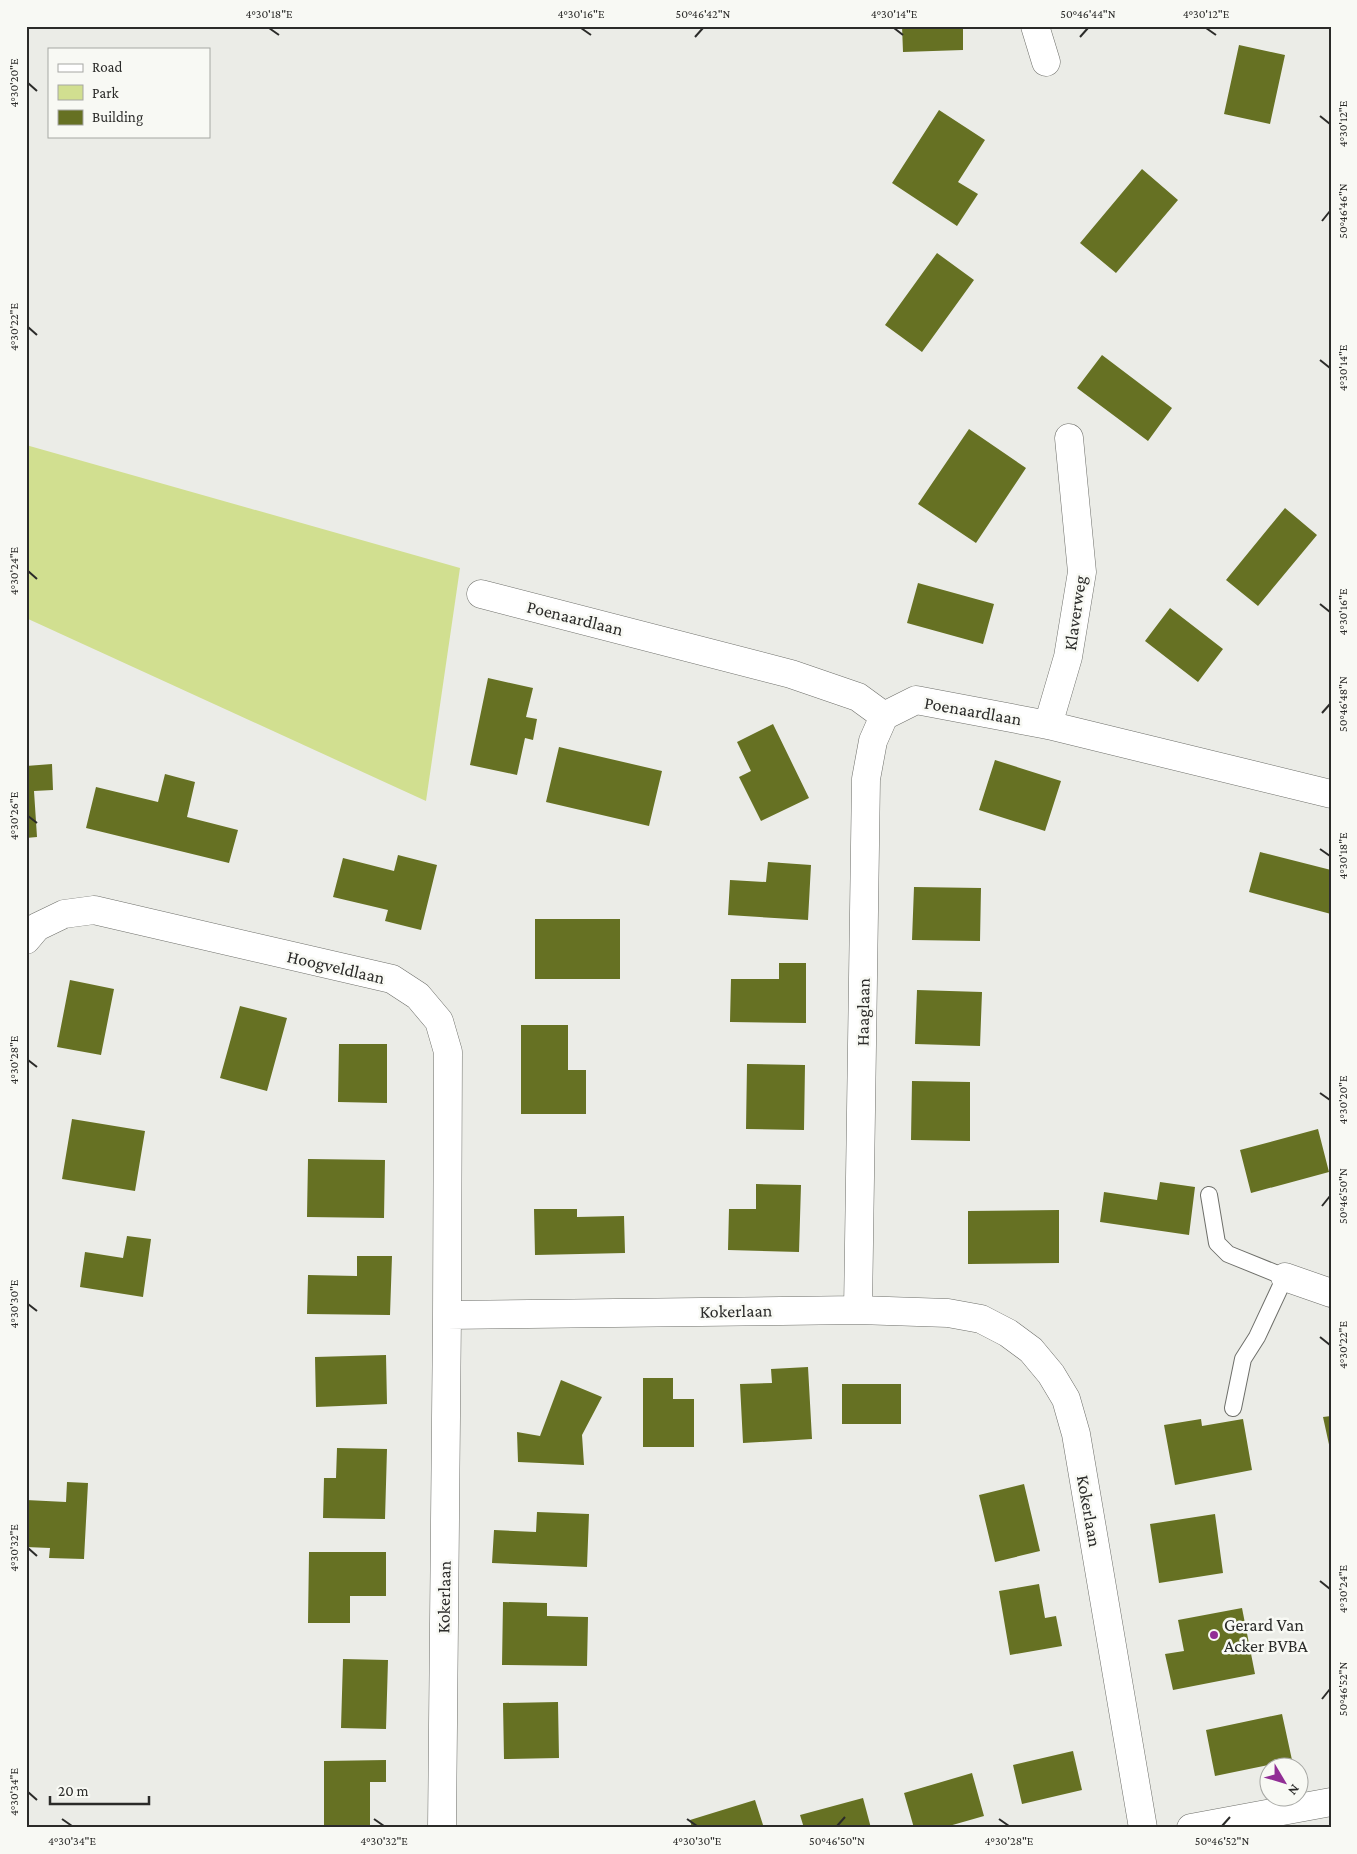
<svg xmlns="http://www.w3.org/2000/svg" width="1357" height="1854" font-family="'Crimson Pro',serif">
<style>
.green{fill:#d1df90}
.building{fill:#667123}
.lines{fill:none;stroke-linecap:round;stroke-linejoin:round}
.service-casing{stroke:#6e6f6a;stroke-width:18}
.minor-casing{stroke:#6e6f6a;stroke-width:29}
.service{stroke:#fff;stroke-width:16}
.minor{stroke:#fff;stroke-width:28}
.ticks{fill:none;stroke:#2b2b29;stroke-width:2}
.poi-dot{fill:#912e95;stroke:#f8f9f4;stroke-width:2}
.labels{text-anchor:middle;stroke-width:5;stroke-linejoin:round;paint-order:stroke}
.street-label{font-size:18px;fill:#2b2b29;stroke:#f8f9f4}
.poi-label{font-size:18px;fill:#2b2b29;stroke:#f8f9f4;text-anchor:start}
.neatline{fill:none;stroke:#2b2b29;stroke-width:2}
.ticks-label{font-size:12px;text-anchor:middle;fill:#2b2b29}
</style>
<rect width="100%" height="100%" fill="#ebece7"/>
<path class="green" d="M26,445L460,568L426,801L26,618Z"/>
<path class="building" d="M902,26H963V50L903,52Z
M1239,45L1285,55L1270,124L1224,114Z
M939,110L985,140L958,182L978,194L957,226L892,183Z
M1142,169L1178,200L1116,273L1080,243Z
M937,253L974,280L922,352L885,325Z
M1102,355L1172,408L1148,441L1077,388Z
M969,429L1026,468L976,543L918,504Z
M1285,508L1317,535L1258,606L1226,580Z
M918,583L994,604L983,644L907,623Z
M1170,608L1223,649L1198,682L1145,641Z
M488,678L533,688L526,717L537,719L533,740L525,738L517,775L470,765Z
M773,724L809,798L761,821L739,777L751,771L737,742Z
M559,747L662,771L649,826L546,802Z
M995,760L1061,781L1045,831L979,810Z
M52,764L53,790L34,791L37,837L26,838V766Z
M165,774L195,782L187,817L238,830L229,863L86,828L96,787L158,802Z
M1260,852L1331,870V914L1249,892Z
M398,855L437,865L421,930L385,921L388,910L333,897L343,858L394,871Z
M768,862L811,865L808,920L728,915L730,880L766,882Z
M914,887L981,888L980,941L912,940Z
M535,919H620V979H535Z
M779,963H806V1023L730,1022L731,979H779Z
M70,980L114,989L101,1055L57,1047Z
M917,990L982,992L980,1046L915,1044Z
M240,1006L287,1018L267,1091L220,1078Z
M521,1025H568V1070H586V1114H521Z
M339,1044H387V1103L338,1102Z
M747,1064L805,1065L804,1130L746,1129Z
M912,1081L970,1082V1141L911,1140Z
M72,1119L145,1131L135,1191L62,1179Z
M1318,1129L1329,1172L1251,1193L1240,1150Z
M308,1159L385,1160L384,1218L307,1217Z
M1160,1182L1195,1187L1189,1235L1100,1222L1104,1192L1157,1200Z
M756,1184L801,1185L799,1252L728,1250L729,1209H756Z
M534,1209H577V1217L624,1216L625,1253L535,1255Z
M1059,1210V1263L968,1264V1211Z
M127,1236L151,1239L143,1297L80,1287L85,1252L123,1258Z
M357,1256H392L390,1315L307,1314L308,1275L357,1276Z
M386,1355L387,1404L316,1407L315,1357Z
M808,1367L812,1439L743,1443L740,1384L772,1383L771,1369Z
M643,1378H673V1399H694V1447H643Z
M561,1380L602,1397L582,1435L584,1465L518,1462L517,1432L540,1436Z
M842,1384H901V1424H842Z
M1331,1416V1449H1330L1323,1417Z
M1201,1419L1202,1426L1243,1419L1252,1470L1175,1485L1164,1425Z
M337,1448L387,1449L385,1519L323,1518L324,1478H336Z
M67,1482L88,1483L84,1559L49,1558L50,1548L26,1547V1500L66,1502Z
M1024,1484L1040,1551L995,1562L979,1495Z
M537,1512L589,1514L587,1567L492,1563L494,1530L536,1532Z
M1215,1514L1223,1573L1159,1583L1150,1524Z
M309,1552H386V1596H350V1623H308Z
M1039,1584L1045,1618L1056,1616L1062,1646L1010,1655L999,1591Z
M503,1602L547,1603V1616L588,1617L587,1666L502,1665Z
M1242,1608L1255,1674L1173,1690L1165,1654L1184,1651L1178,1620Z
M343,1659L388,1660L386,1729L341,1728Z
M558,1702L559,1758L504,1759L503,1703Z
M1282,1714L1292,1760L1215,1776L1206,1730Z
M1073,1751L1082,1790L1022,1804L1013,1765Z
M386,1760V1782H370V1826H324V1761Z
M972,1773L984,1816L942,1828H914L904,1793Z
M863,1798L871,1828H804L800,1815Z
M755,1800L764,1828H692L690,1820Z"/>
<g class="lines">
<defs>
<path id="service" d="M1209,1195L1217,1243L1228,1254L1285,1277L1257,1337L1243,1359L1233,1408"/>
<path id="minor" d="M1035,26L1046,62
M481,594L791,674L858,697L884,716L916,700L1048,725L1331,794
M1048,725L1068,657L1082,572L1069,438
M26,940L37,927L64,914L94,910L392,979L418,996L439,1021L448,1052L447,1315
M1285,1277L1331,1293
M858,1310L866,779L873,741L884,716
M442,1828L447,1315L858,1310L948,1313L981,1319L1008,1333L1031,1350L1051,1374L1066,1399L1076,1434L1143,1828
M1191,1828L1331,1802"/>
</defs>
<use href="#service" class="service-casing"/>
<use href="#minor" class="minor-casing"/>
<use href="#service" class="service"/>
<use href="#minor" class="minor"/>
</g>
<path class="ticks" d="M269,28L279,35M581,28L591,35M894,28L903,35M1206,28L1216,35M695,37L703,28M1080,37L1088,28M28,83L37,91M1320,116L1330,124M1322,221L1330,211M28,327L37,335M1320,360L1330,368M28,571L37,579M1320,604L1330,612M1322,713L1330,704M28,816L37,823M1320,849L1330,856M28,1060L37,1067M1320,1093L1330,1100M1322,1206L1330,1196M28,1304L37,1311M1320,1337L1330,1345M28,1548L37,1556M1320,1581L1330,1589M1322,1699L1330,1689M28,1792L37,1800M62,1819L72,1826M374,1819L384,1826M687,1819L697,1826M999,1819L1009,1826M837,1826L845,1817M1222,1826L1230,1817"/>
<circle class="poi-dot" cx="1214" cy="1635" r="5"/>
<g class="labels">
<g class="street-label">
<text transform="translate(1075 613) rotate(-82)" y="6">Klaverweg</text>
<text transform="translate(575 618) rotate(14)" y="6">Poenaardlaan</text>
<text transform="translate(973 711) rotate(10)" y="6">Poenaardlaan</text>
<text transform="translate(336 967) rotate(13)" y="6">Hoogveldlaan</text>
<text transform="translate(863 1012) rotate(-89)" y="6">Haaglaan</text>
<text transform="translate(736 1311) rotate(-1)" y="6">Kokerlaan</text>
<text transform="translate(1089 1511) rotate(80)" y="6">Kokerlaan</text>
<text transform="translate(444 1597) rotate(-89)" y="6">Kokerlaan</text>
</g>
<g class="poi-label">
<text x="1224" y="1631">Gerard Van<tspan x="1224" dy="21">Acker BVBA</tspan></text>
</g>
</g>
<rect width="1357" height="1854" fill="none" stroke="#f8f9f4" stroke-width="55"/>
<rect x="48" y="48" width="162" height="90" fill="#f8f9f4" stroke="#a6a7a3"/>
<rect x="58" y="64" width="25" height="8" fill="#ffffff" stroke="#a6a7a3"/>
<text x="92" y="72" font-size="15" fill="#2b2b29">Road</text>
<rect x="58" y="85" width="25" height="15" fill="#d1df90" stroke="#a6a7a3"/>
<text x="92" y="98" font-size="15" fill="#2b2b29">Park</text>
<rect x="58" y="110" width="25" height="15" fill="#667123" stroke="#a6a7a3"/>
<text x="92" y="122" font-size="15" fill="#2b2b29">Building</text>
<g transform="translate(1284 1782) rotate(128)"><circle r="24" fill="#f8f9f4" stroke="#a6a7a3"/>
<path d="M0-4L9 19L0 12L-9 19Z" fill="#912e95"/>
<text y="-8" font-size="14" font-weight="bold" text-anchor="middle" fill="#2b2b29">N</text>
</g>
<path d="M50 1796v8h99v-8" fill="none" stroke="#2b2b29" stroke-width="2.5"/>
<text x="58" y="1796" font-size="15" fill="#2b2b29" stroke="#f8f9f4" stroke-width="4" paint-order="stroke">20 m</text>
<rect x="28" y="28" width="1302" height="1798" class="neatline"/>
<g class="ticks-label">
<text x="269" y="18">4°30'18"E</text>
<text x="581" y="18">4°30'16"E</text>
<text x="703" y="18">50°46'42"N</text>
<text x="894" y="18">4°30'14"E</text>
<text x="1088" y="18">50°46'44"N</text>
<text x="1206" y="18">4°30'12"E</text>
<text transform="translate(14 83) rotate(-90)" y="4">4°30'20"E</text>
<text transform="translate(1343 124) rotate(-90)" y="4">4°30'12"E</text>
<text transform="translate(1343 211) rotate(-90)" y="4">50°46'46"N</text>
<text transform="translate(14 327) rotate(-90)" y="4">4°30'22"E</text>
<text transform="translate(1343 368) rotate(-90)" y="4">4°30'14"E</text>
<text transform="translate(14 571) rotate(-90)" y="4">4°30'24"E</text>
<text transform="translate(1343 612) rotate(-90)" y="4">4°30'16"E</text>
<text transform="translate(1343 704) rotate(-90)" y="4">50°46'48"N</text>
<text transform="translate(14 816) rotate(-90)" y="4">4°30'26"E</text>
<text transform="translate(1343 856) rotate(-90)" y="4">4°30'18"E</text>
<text transform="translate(14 1060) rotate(-90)" y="4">4°30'28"E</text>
<text transform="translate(1343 1100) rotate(-90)" y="4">4°30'20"E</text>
<text transform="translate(1343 1196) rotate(-90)" y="4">50°46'50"N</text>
<text transform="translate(14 1304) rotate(-90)" y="4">4°30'30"E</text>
<text transform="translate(1343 1345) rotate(-90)" y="4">4°30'22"E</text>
<text transform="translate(14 1548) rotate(-90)" y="4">4°30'32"E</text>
<text transform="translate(1343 1589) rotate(-90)" y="4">4°30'24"E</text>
<text transform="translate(1343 1689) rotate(-90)" y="4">50°46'52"N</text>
<text transform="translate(14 1792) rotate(-90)" y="4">4°30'34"E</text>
<text x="72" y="1845">4°30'34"E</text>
<text x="384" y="1845">4°30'32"E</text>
<text x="697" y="1845">4°30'30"E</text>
<text x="837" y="1845">50°46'50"N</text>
<text x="1009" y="1845">4°30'28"E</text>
<text x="1222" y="1845">50°46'52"N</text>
</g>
</svg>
